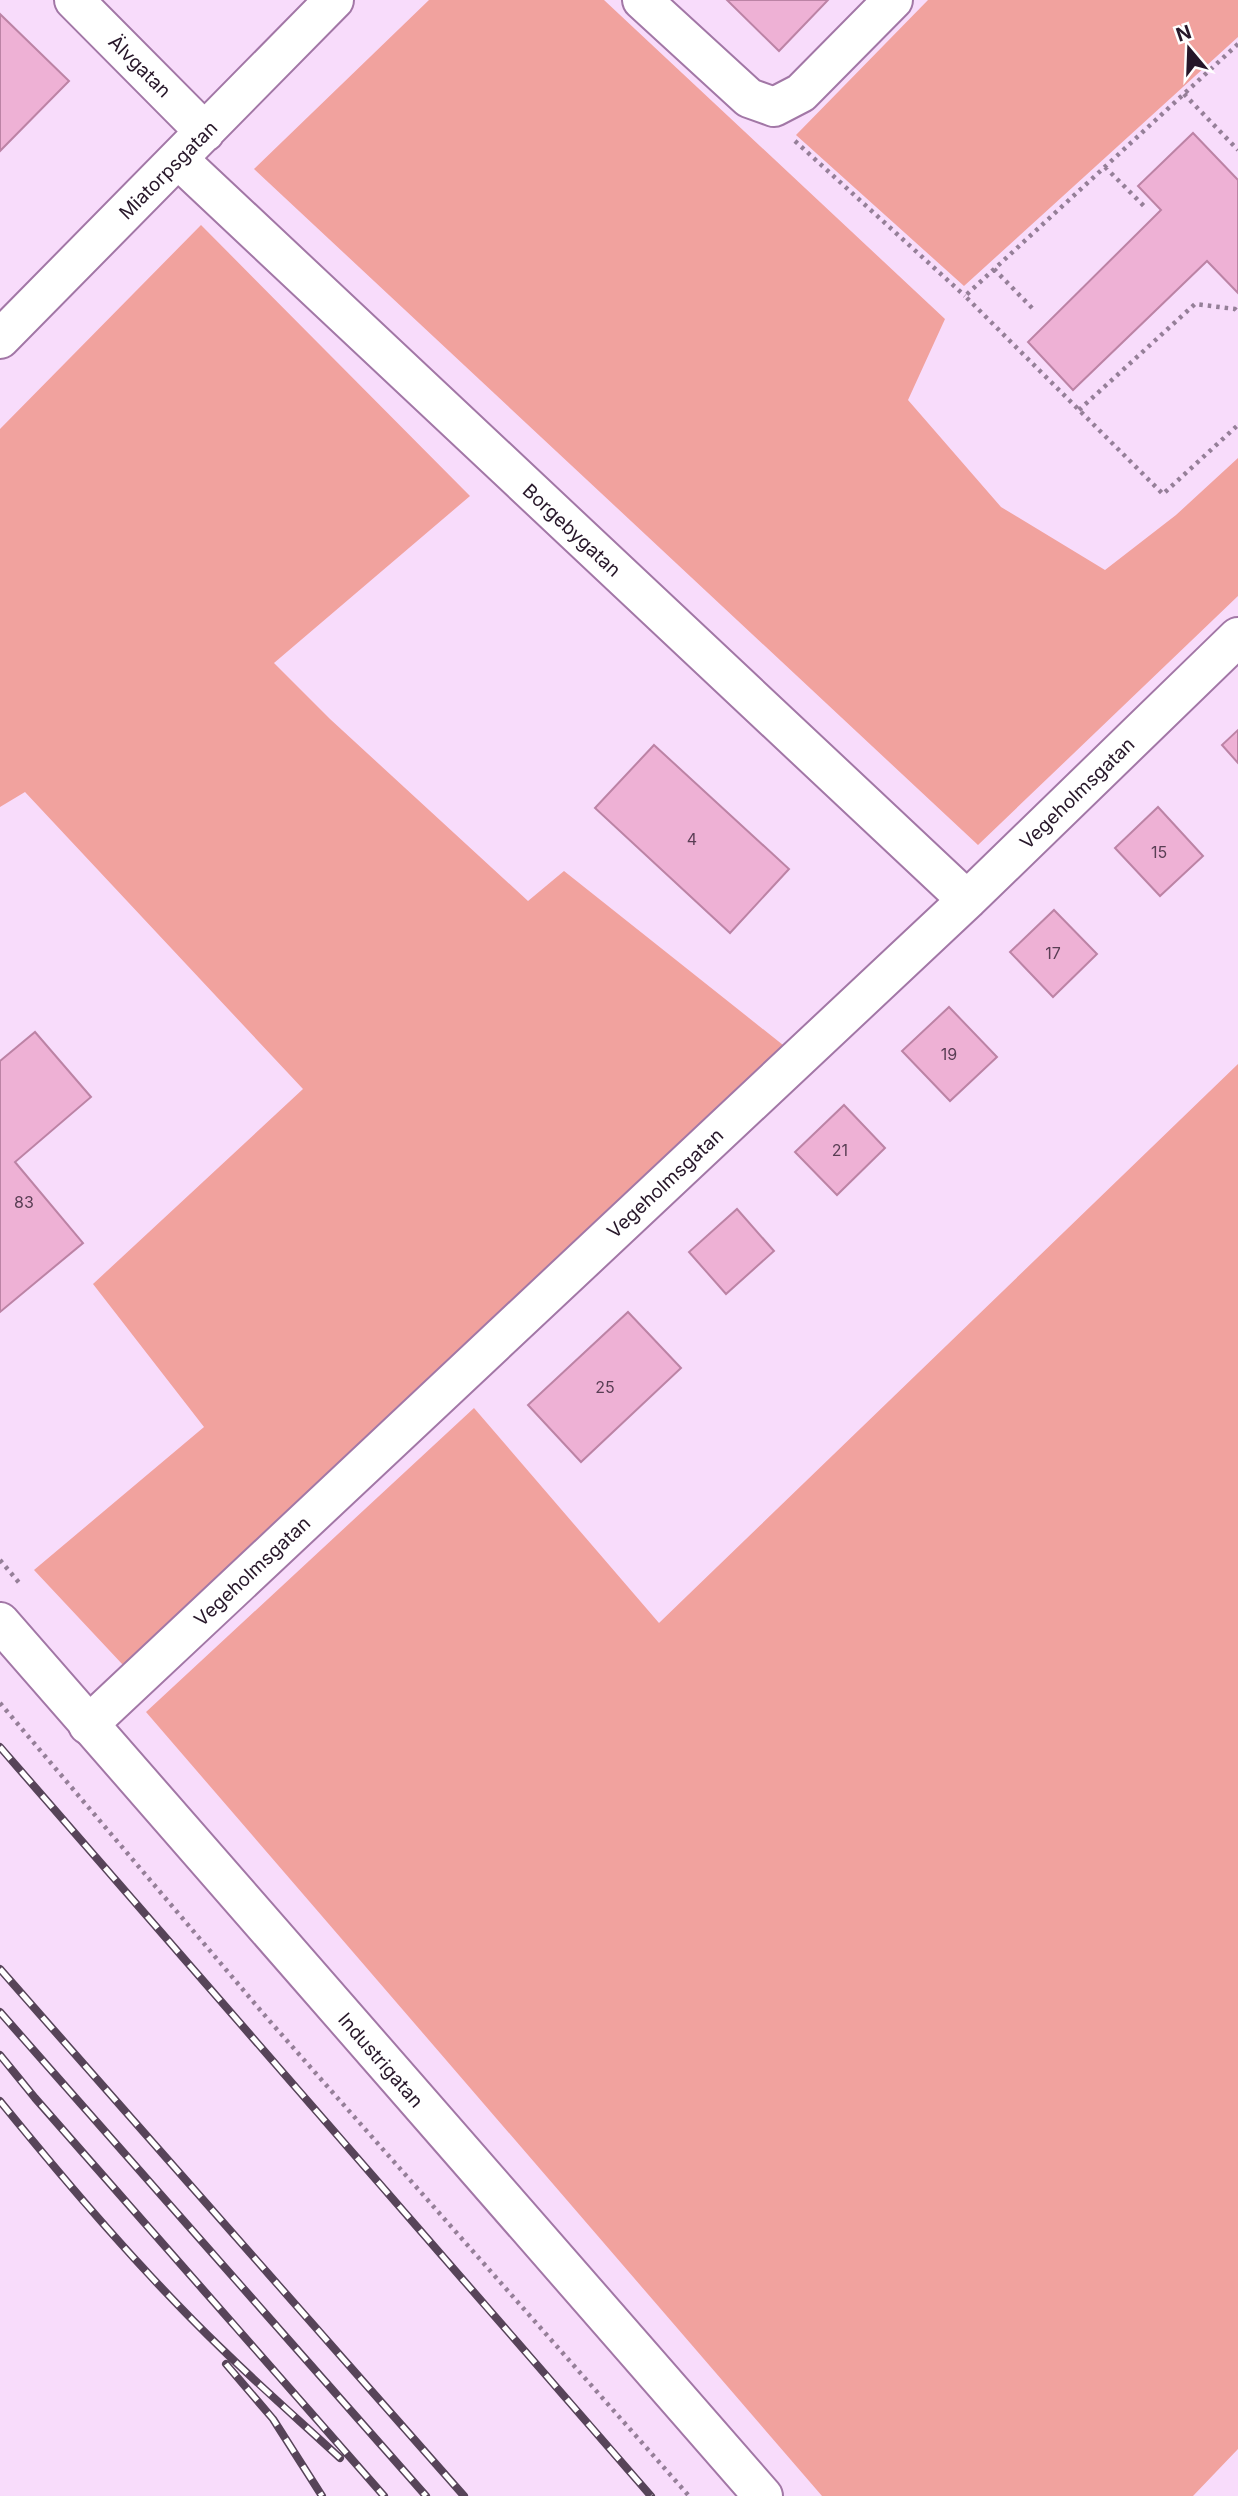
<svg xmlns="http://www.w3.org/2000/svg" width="1238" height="2496" font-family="Inter,sans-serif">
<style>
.green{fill:#f1a29e}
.building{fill:#eeb1d5;stroke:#bc83a5;stroke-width:2}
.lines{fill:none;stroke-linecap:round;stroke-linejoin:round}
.street-casing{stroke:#a277a6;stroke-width:42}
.secondary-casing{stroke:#a277a6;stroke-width:42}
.path{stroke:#957f98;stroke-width:4.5;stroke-dasharray:3.5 5;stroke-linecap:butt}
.street{stroke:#fff;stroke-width:38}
.secondary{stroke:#fff;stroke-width:38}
.rail-casing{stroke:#574459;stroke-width:8}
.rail{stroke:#fff;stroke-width:5;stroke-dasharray:16;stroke-linecap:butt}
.labels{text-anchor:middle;stroke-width:5;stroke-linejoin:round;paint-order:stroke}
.number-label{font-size:16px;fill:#593e54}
.street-label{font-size:19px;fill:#271729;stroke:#fff}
</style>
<rect width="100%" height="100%" fill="#f8dcfb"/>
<path class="green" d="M429,0H604L945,319L908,400L1001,507L1105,570L1176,515L1238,458V596L978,845L254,169Z
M928,0H1238V37L964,286L796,135Z
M201,225L470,496L274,663L330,719L528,901L564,871L783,1045L123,1665L34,1570L204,1427L93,1284L303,1089L25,792L0,807V429Z
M1238,1064V2449L1193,2496H822L146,1712L474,1408L659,1623Z"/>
<path class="building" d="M727,0H828L779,51Z
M0,14L69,81L0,151Z
M1193,133L1238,180V293L1207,261L1073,390L1028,342L1161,210L1138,186Z
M1238,730V763L1222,745Z
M654,745L789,869L730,933L595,808Z
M1158,807L1203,856L1160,896L1115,848Z
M1054,910L1097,954L1053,997L1010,952Z
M949,1007L997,1057L950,1101L902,1051Z
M35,1032L91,1097L15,1162L83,1243L0,1312V1061Z
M844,1105L885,1148L837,1195L795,1152Z
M737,1209L774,1251L726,1294L689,1252Z
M628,1312L681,1368L581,1462L528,1405Z"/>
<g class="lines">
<defs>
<path id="street" d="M74,0L205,132
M642,0L749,98L774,107L801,93L893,0
M178,159L967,900
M0,339L334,0
M88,1725L967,900L1238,637"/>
<path id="secondary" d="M0,1622L763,2496"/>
</defs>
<use href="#street" class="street-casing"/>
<use href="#secondary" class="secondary-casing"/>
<path class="path" d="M1238,44L965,296L1163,494L1238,425
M1184,94L1238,150
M795,141L965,296
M1105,167L1145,207
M994,269L1035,311
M1079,410L1195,304L1235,309L1238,312
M0,1560L21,1585
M0,1703L267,2018L689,2496"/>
<use href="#street" class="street"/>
<use href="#secondary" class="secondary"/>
<defs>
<path id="rail" d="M0,1747L651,2496
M0,1969L464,2496
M0,2012L426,2496
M0,2055L35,2098L384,2496
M0,2101C70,2187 143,2273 223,2350C261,2387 301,2422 340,2458
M226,2364L273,2419L322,2496"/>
</defs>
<use href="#rail" class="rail-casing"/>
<use href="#rail" class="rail"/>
</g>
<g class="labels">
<g class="number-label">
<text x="692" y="845">4</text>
<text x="1159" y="858">15</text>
<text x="1053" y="959">17</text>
<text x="949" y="1060">19</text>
<text x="840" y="1156">21</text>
<text x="24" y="1208">83</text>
<text x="605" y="1393">25</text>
</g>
<g class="street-label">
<text transform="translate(140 66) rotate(45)" y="7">Älvgatan</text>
<text transform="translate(168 170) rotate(-45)" y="7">Miatorpsgatan</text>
<text transform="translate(572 530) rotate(43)" y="7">Borgebygatan</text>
<text transform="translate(1077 793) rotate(-44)" y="7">Vegeholmsgatan</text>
<text transform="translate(665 1183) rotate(-43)" y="7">Vegeholmsgatan</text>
<text transform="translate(252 1571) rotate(-43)" y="7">Vegeholmsgatan</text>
<text transform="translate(381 2060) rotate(49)" y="7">Industrigatan</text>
</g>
</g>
<g transform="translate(1189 49) rotate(341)" stroke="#ffffff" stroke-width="5" paint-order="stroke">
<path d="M0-5L12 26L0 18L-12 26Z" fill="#271729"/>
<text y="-10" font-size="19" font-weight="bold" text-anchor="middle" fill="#271729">N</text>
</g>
</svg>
